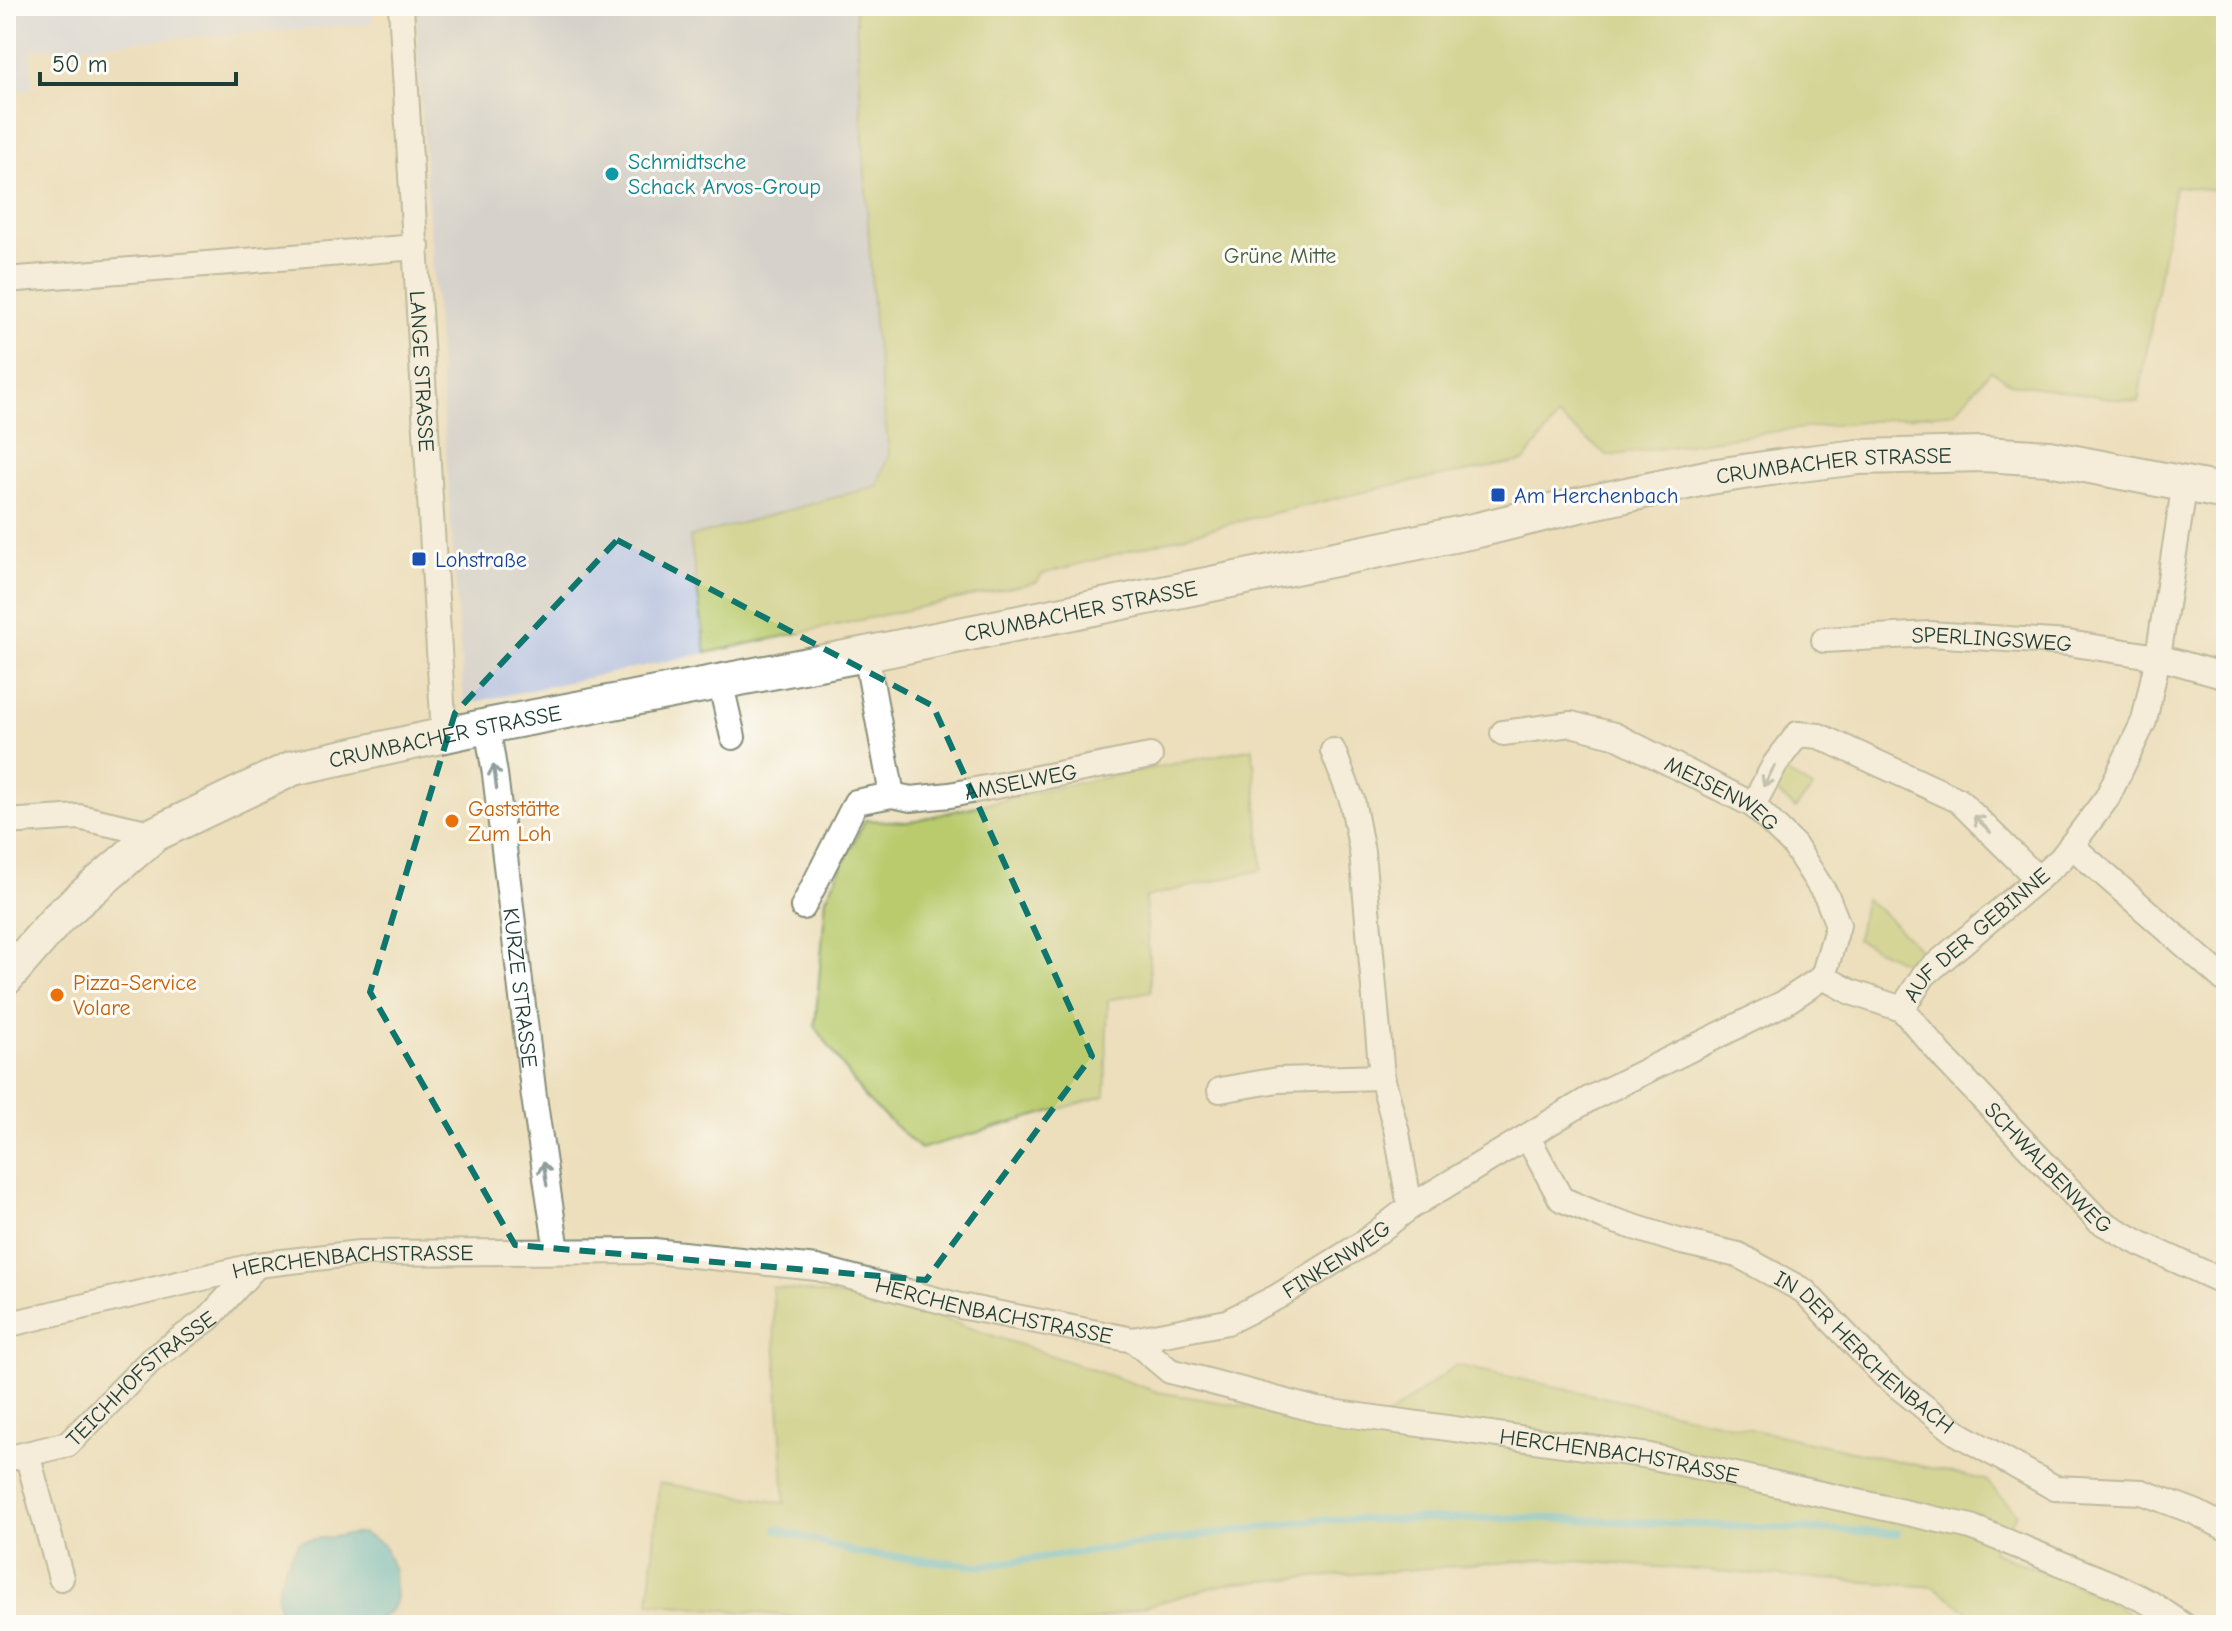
<svg xmlns="http://www.w3.org/2000/svg" width="2232" height="1631" font-family="'Comic Neue',sans-serif">
<style>
.built{fill:#d0daf9}
.industrial{fill:#bac4de}
.green{fill:#bacb6e;stroke:#6c8451;stroke-width:2}
.water{fill:#55bed1;stroke:#3a7e82;stroke-width:2}
.lines{fill:none;stroke-linecap:round;stroke-linejoin:round}
.stream{stroke:#55bed1;stroke-width:8}
.street-casing{stroke:#868e78;stroke-width:28}
.secondary-casing{stroke:#868e78;stroke-width:38}
.street{stroke:#fff;stroke-width:24}
.secondary{stroke:#fff;stroke-width:34}
.oneway{stroke:#8f9e9a}
.marked{fill:none;stroke:#0f766e;stroke-width:6;stroke-dasharray:16 10;stroke-linejoin:round}
.culture-dot{fill:#0f9aa8;stroke:#fdfcf7;stroke-width:3}
.transit-dot{fill:#1a4fb4;stroke:#fdfcf7;stroke-width:3}
.food-dot{fill:#e8710a;stroke:#fdfcf7;stroke-width:3}
.labels{text-anchor:middle;stroke-width:6;stroke-linejoin:round;paint-order:stroke}
.culture-label{font-size:22px;fill:#0d838f;stroke:#fdfcf7;text-anchor:start}
.park-label{font-size:22px;fill:#466042;stroke:#fdfcf7}
.street-label{font-size:22px;fill:#1f3d34;stroke:#fdfcf7}
.transit-label{font-size:22px;fill:#164399;stroke:#fdfcf7;text-anchor:start}
.food-label{font-size:22px;fill:#c56008;stroke:#fdfcf7;text-anchor:start}
</style>
<rect width="100%" height="100%" fill="#fdfcf7"/>
<filter id="ink" filterUnits="userSpaceOnUse"><feTurbulence type="fractalNoise" baseFrequency=".0125" numOctaves="2"/><feDisplacementMap in="SourceGraphic" scale="16" xChannelSelector="R" yChannelSelector="G"/><feConvolveMatrix kernelMatrix="1 2 1 2 8 2 1 2 1" color-interpolation-filters="sRGB"/></filter>
<filter id="wash" filterUnits="userSpaceOnUse"><feTurbulence type="fractalNoise" baseFrequency=".006" numOctaves="4" result="noise"/><feDisplacementMap in="SourceGraphic" scale="32" xChannelSelector="R" yChannelSelector="G"/><feGaussianBlur stdDeviation="1.8" result="paint"/><feColorMatrix in="noise" values="0 0 0 0 0 0 0 0 0 0 0 0 0 0 0 0 0 1.4 0 .05"/><feComposite in="paint" operator="in"/></filter>
<g filter="url(#wash)">
<rect width="100%" height="100%" fill="#eddfbc"/>
<path class="built" d="M6,6H372V24L31,49L32,89L6,91Z"/>
<path class="industrial" d="M416,6H855L874,324L889,453L877,486L690,537L706,653L464,704L418,64Z"/>
<path class="green" d="M855,6H2226V191L2175,186L2138,402L2010,383L1991,370L1955,412L1778,431L1608,456L1558,417L1524,461L1394,485L1244,520L1042,574L1037,582L706,653L690,537L877,486L889,453L874,324Z
M1253,748L1262,870L1145,897L1151,991L1108,1000L1105,1096L920,1149L865,1098L815,1026L826,898L865,820L908,822L1062,786Z
M1785,772L1813,788L1795,809L1774,789Z
M1865,899L1881,911L1920,950L1908,964L1857,940Z
M772,1287L900,1304L1158,1392L1373,1427L1456,1365L1985,1480L2017,1513L1992,1551L2098,1595L2147,1625H1988L1934,1587L1548,1559L1225,1584L1078,1625H888L649,1603L659,1483L785,1503Z"/>
<path class="water" d="M362,1533L384,1545L394,1571L396,1598L392,1609L373,1625H287C266,1596 284,1568 299,1541Z"/>
<g class="lines">
<path class="stream" d="M777,1529L856,1553L981,1566L1316,1520L1538,1518L1897,1533"/>
</g>
</g>
<g filter="url(#ink)">
<g class="lines">
<defs>
<g id="street">
<path id="s1" d="M401,6L444,735"/>
<path d="M6,280L417,247"/>
<path id="s2" d="M1824,640L1930,634L2068,643L2158,657L2226,676"/>
<path id="s3" d="M866,654L892,795L911,799L950,795L1150,756"/>
<path d="M720,681L733,737"/>
<path id="s4" d="M487,726L495,774L534,1097L557,1251"/>
<path id="s5" d="M1503,733L1571,724L1614,735L1753,805L1794,845L1827,897L1838,925L1823,977"/>
<path d="M1333,751L1352,800L1362,852L1382,1077L1397,1133L1410,1207"/>
<path d="M1753,805L1775,764L1798,734L1819,736L1958,800L2038,879"/>
<path d="M6,822L79,817L155,834"/>
<path d="M2071,845L2226,981"/>
<path d="M803,907L856,802L892,795"/>
<path id="s6" d="M1902,1009L1924,975L2061,859L2107,798L2144,721L2158,657L2185,482"/>
<path id="s7" d="M1902,1009L1946,1060L2098,1220L2139,1243L2226,1283"/>
<path d="M1220,1090L1278,1080L1382,1077"/>
<path id="s8" d="M1528,1138L1561,1199L1606,1218L1678,1241L1738,1255L1804,1291L1884,1375L1957,1433L2055,1488L2142,1492L2195,1512L2226,1528"/>
<path id="s9" d="M6,1325L257,1265L359,1253L654,1251L817,1268L960,1306L1133,1340L1170,1371L1317,1410L1649,1456L1971,1527L2116,1586L2150,1603L2183,1625"/>
<path id="s10" d="M1133,1340L1227,1322L1277,1297L1362,1244L1410,1207L1589,1099L1784,1003L1823,977L1851,992L1902,1009"/>
<path d="M27,1454L61,1578"/>
<path id="s11" d="M6,1459L68,1444L151,1360L208,1319L257,1265"/>
</g>
<g id="secondary">
<path id="s12" d="M6,978L59,917L155,834L293,768L487,726L866,654L1478,530L1579,505L1710,477L1784,466L1858,457L1983,454L2049,458L2226,492"/>
</g>
</defs>
<use href="#street" class="street-casing"/>
<use href="#secondary" class="secondary-casing"/>
<use href="#street" class="street"/>
<use href="#secondary" class="secondary"/>
</g>
<defs><path id="oneway-shaft" d="M-6 0H5M1.5-3L5.5 0L1.5 3" fill="none" stroke-width="1.6" stroke-linecap="round" stroke-linejoin="round" transform="scale(2)"/></defs>
<g class="oneway">
<use href="#oneway-shaft" transform="translate(1769 776) rotate(119)"/>
<use href="#oneway-shaft" transform="translate(495 777) rotate(-98)"/>
<use href="#oneway-shaft" transform="translate(1982 824) rotate(-135)"/>
<use href="#oneway-shaft" transform="translate(545 1174) rotate(-99)"/>
</g>
</g>
<path d="M0 0H2232V1631H0ZM617,540L933,706L1092,1056L926,1280L515,1245L370,992L455,713Z" fill="#eddfbc" fill-opacity=".55" fill-rule="evenodd"/>
<path class="marked" d="M617,540L933,706L1092,1056L926,1280L515,1245L370,992L455,713Z"/>
<circle class="culture-dot" cx="612" cy="174" r="8"/>
<g class="transit-dot">
<rect x="1490" y="487" width="16" height="16" rx="4"/>
<rect x="411" y="551" width="16" height="16" rx="4"/>
</g>
<g class="food-dot">
<circle cx="452" cy="821" r="8"/>
<circle cx="57" cy="995" r="8"/>
</g>
<g class="labels">
<g class="culture-label">
<text x="628" y="169">Schmidtsche<tspan x="628" dy="25">Schack Arvos-Group</tspan></text>
</g>
<g class="park-label">
<text x="1280" y="263">Grüne Mitte</text>
</g>
<g class="street-label">
<text dy="8" stroke="none"><textPath href="#s1" startOffset="366">LANGE STRASSE</textPath></text>
<text dy="8" stroke="none"><textPath href="#s12" startOffset="1932">CRUMBACHER STRASSE</textPath></text>
<text dy="8" stroke="none"><textPath href="#s12" startOffset="1164">CRUMBACHER STRASSE</textPath></text>
<text dy="8" stroke="none"><textPath href="#s2" startOffset="168">SPERLINGSWEG</textPath></text>
<text dy="8" stroke="none"><textPath href="#s12" startOffset="516">CRUMBACHER STRASSE</textPath></text>
<text dy="8" stroke="none"><textPath href="#s3" startOffset="274">AMSELWEG</textPath></text>
<text dy="8" stroke="none"><textPath href="#s5" startOffset="236">MEISENWEG</textPath></text>
<text dy="8" stroke="none"><textPath href="#s6" startOffset="106">AUF DER GEBINNE</textPath></text>
<text dy="8" stroke="none"><textPath href="#s4" startOffset="264">KURZE STRASSE</textPath></text>
<text dy="8" stroke="none"><textPath href="#s7" startOffset="216">SCHWALBENWEG</textPath></text>
<text dy="8" stroke="none"><textPath href="#s10" startOffset="222">FINKENWEG</textPath></text>
<text dy="8" stroke="none"><textPath href="#s9" startOffset="354">HERCHENBACHSTRASSE</textPath></text>
<text dy="8" stroke="none"><textPath href="#s9" startOffset="1002">HERCHENBACHSTRASSE</textPath></text>
<text dy="8" stroke="none"><textPath href="#s8" startOffset="416">IN DER HERCHENBACH</textPath></text>
<text dy="8" stroke="none"><textPath href="#s11" startOffset="162">TEICHHOFSTRASSE</textPath></text>
<text dy="8" stroke="none"><textPath href="#s9" startOffset="1650">HERCHENBACHSTRASSE</textPath></text>
</g>
<g class="transit-label">
<text x="1514" y="503">Am Herchenbach</text>
<text x="435" y="567">Lohstraße</text>
</g>
<g class="food-label">
<text x="468" y="816">Gaststätte<tspan x="468" dy="25">Zum Loh</tspan></text>
<text x="73" y="990">Pizza-Service<tspan x="73" dy="25">Volare</tspan></text>
</g>
</g>
<rect width="2232" height="1631" fill="none" stroke="#fdfcf7" stroke-width="32"/>
<path d="M40 72v12h196v-12" fill="none" stroke="#1f3d34" stroke-width="4"/>
<text x="52" y="72" font-size="24" fill="#1f3d34" stroke="#fdfcf7" stroke-width="6" paint-order="stroke">50 m</text>
</svg>
